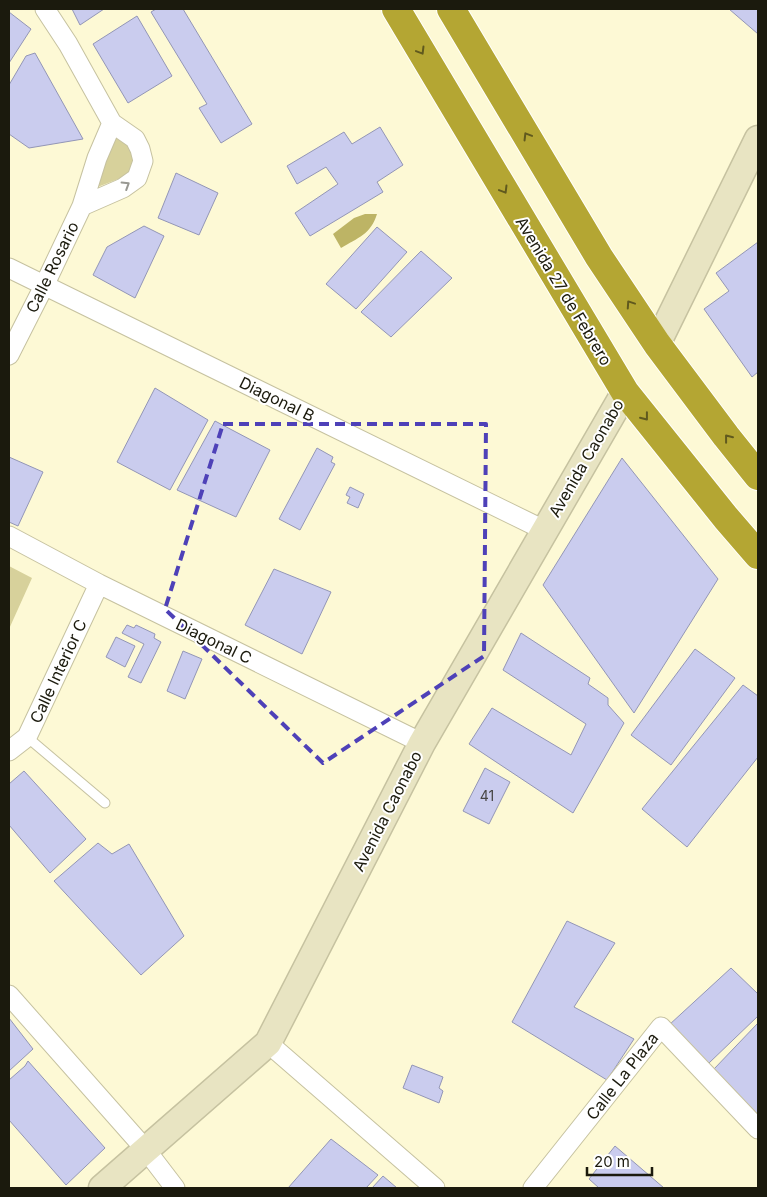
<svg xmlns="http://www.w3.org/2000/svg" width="767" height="1197" font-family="Inter,sans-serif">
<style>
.green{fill:#d7d19b}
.water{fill:#bdb465}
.building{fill:#caccee;stroke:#9396b6}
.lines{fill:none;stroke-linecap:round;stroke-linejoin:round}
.lane-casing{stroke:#c6c2a0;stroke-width:11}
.street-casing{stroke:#c6c2a0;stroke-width:21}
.secondary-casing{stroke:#c6c2a0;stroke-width:29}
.highway-casing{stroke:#fff;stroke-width:30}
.lane{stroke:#fff;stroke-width:9}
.street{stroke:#fff;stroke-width:19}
.secondary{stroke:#e8e4c2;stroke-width:26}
.highway{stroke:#b4a633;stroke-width:28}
.oneway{stroke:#60591e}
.oneway2{stroke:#989892}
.marked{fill:none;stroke:#4e41b8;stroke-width:4;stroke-dasharray:10 6;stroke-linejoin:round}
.labels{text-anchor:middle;stroke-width:4;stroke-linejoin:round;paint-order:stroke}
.number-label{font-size:14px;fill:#474645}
.street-label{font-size:16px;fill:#1b1a0d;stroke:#fff}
</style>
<rect width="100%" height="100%" fill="#fdf9d5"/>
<path class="green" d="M112,135L129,143L135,157L131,174L95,188Z
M9,566L32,578L9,629Z"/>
<path class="water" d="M365,214H377C371,234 358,238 341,248L333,234L354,218Z"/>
<path class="building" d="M72,9H104L80,25Z
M156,9H183L252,124L221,143L199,108L207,104L151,12Z
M729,9H758V34Z
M9,12L31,29L9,63Z
M137,16L172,76L128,103L93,44Z
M35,53L83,139L29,148L9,134V85L26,56Z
M380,127L403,165L377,182L383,192L310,236L295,213L338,184L326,167L297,184L287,166L344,132L352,144Z
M176,173L218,193L199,235L158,218Z
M144,226L164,236L135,298L93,275L107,247Z
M377,227L407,252L356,309L326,284Z
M758,242V372L752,377L704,309L729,291L716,273Z
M421,251L452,278L391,337L361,312Z
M155,388L208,420L170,490L117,462Z
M215,421L270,450L236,517L177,490Z
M317,448L333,457L331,462L335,464L300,530L279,519Z
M9,457L43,472L18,526L9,522Z
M622,458L718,579L634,713L543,585Z
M350,487L364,494L358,508L347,503L350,497L346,495Z
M274,569L331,592L302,654L245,625Z
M127,625L134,628L136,625L155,634L154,638L161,642L141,683L128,677L144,644L122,633Z
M521,633L590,678L588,684L608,698V705L624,723L573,813L469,744L492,708L571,755L586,724L503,670Z
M116,637L135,646L125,667L106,657Z
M695,649L735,678L671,765L631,735Z
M183,651L202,659L185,699L167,691Z
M743,685L758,696V757L687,847L642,809Z
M485,768L510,782L489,824L463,811Z
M24,771L86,839L50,873L9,825V784Z
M98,843L112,854L129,844L184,936L141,975L54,881Z
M567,921L615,943L574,1007L634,1039L607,1080L512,1022Z
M731,968L758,994V1016L709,1063L669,1025Z
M9,1018L33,1049L9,1071Z
M758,1023V1115L714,1069Z
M28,1061L105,1148L66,1185L9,1120V1080L25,1066Z
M412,1065L443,1077L439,1088L443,1091L439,1103L403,1088Z
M331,1139L378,1175L366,1188H288Z
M615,1146L664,1188H599L589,1179Z
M383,1176L397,1188H372Z"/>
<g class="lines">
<defs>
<path id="lane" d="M27,737L105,803"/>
<path id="street" d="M45,9L68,44L112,123L135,139L140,149L143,161L137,178L123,188L82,206
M9,268L544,530
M9,355L44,286L82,206L97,158L112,123
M9,536L99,584L422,743
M9,751L27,737L99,584
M9,995L146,1150L175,1188
M268,1043L435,1188
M533,1188L661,1027L758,1129"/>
<path id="secondary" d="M657,344L758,139
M102,1188L268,1043L422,743L625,392"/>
<path id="highway" d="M396,9L625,392L726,518L758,555
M451,9L599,257L657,344L726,436L758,476"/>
</defs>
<use href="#lane" class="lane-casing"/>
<use href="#street" class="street-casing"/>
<use href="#secondary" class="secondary-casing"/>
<use href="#highway" class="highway-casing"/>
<use href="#lane" class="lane"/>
<use href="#street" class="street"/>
<use href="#secondary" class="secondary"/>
<use href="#highway" class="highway"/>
</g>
<defs><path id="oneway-chevron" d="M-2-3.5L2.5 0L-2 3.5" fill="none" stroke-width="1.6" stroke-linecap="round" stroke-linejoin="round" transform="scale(1.25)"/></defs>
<g class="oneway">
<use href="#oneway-chevron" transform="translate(421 51) rotate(59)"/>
<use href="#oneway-chevron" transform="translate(527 136) rotate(-121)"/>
<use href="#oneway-chevron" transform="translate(504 190) rotate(59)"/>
<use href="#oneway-chevron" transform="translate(630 304) rotate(-124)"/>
<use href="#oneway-chevron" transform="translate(645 417) rotate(52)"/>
<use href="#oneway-chevron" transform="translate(728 438) rotate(-128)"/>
</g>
<use class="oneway2" href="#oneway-chevron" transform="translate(126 185) rotate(-32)"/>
<path class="marked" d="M223,424H486L484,656L323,763L165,609Z"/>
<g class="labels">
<g class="number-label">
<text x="487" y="801">41</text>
</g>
<g class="street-label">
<text transform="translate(52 267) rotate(-64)" y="6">Calle Rosario</text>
<text transform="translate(564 291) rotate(59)" y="6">Avenida 27 de Febrero</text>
<text transform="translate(277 399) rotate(26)" y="6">Diagonal B</text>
<text transform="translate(586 458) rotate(-60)" y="6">Avenida Caonabo</text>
<text transform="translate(214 641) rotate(26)" y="6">Diagonal C</text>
<text transform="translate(58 671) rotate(-65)" y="6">Calle Interior C</text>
<text transform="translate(387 811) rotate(-63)" y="6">Avenida Caonabo</text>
<text transform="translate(622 1076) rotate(-52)" y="6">Calle La Plaza</text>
</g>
</g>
<rect width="767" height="1197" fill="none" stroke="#1b1a0d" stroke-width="20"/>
<path d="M587 1167v8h65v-8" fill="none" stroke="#1b1a0d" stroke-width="2.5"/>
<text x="594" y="1167" font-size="15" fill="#1b1a0d" stroke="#ffffff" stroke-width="4" paint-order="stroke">20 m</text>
</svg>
